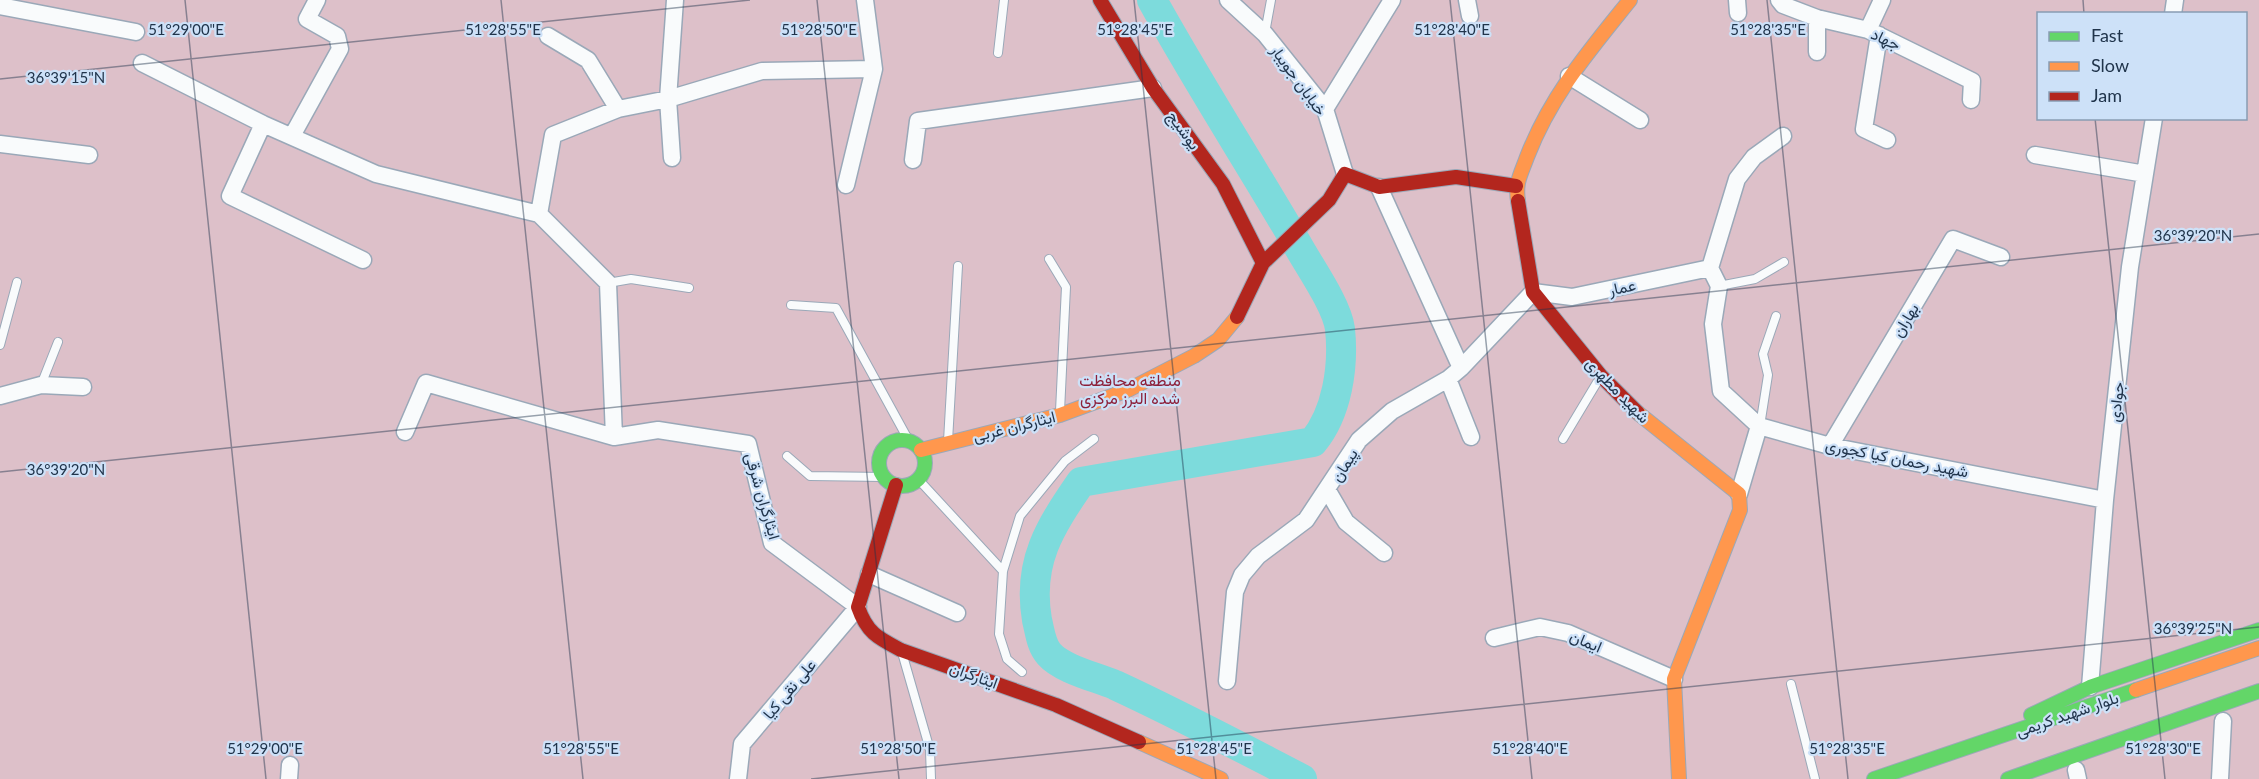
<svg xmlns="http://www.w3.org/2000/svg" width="2259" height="779" font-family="Lato,Vazirmatn,sans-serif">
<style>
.green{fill:#ddc0c9;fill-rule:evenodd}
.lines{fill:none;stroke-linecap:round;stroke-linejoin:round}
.river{stroke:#7ddbdc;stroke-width:30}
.lane-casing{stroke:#9aa8b8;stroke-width:10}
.street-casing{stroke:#9aa8b8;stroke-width:19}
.fast-casing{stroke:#9aa8b8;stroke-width:16}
.slow-casing{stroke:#9aa8b8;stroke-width:16}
.jam-casing{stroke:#9aa8b8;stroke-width:16}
.lane{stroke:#f9fbfc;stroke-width:8}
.street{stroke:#f9fbfc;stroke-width:16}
.fast{stroke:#63d668;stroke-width:14}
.slow{stroke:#ff974d;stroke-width:14}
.jam{stroke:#b3261e;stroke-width:14}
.ticks{fill:none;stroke:#20344b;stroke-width:1.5;stroke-opacity:0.45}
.labels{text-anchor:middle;stroke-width:4.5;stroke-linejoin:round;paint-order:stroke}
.street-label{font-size:16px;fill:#20344b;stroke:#cde1f8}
.park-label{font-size:16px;fill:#8c1f39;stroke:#cde1f8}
.ticks-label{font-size:15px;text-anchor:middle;fill:#20344b;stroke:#cde1f8;stroke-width:4.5;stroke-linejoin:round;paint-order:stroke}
</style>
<rect width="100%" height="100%" fill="#d7e2ee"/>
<path class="green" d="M0,0H2259V779H0ZM2038,14H2246V118H2038Z"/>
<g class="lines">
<path class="river" d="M1152,0C1198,83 1249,162 1297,244C1309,266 1337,305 1340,329C1344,367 1337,413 1313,442L1081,482C1050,527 1027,562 1037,620C1040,632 1041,645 1049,654C1062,669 1096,677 1115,685C1178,714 1240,747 1302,779"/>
<defs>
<path id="lane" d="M1265,33L1271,0
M998,53L1004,0
M1049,259L1066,287L1060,411
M608,283L631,279L689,288
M1719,286L1755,279L1784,262
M791,305L836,308L909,441
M0,345L17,282
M41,385L58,342
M1760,426L1768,375L1763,354L1776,316
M1563,439L1599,379
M948,441L958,266
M787,456L810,476L884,477
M918,479L1003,571
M903,656L930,750L931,779
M1022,672L1007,659L999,634L1003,571L1020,516L1065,461L1094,439
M1791,684L1815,779"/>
<path id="street" d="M1228,0L1265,34L1325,109L1345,174
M1467,0L1470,16
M1737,0L1738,13
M1779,0L1783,5L1817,18L1868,30L1972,81L1971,100
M0,6L136,32
M2173,14L2175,0
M1868,30L1882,0
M1879,35L1864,129L1887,140
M548,36L588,60L618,109
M1817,52V18
M142,63L263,124L376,174L539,214
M1569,76L1640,120
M1325,109L1392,0
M263,124L230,196L363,260
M292,136L340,49L337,36L307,19L317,0
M0,144L89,155
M2035,155L2145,174
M672,158L668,99L675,0
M913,160L918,121L1153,88
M846,185L874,69L865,0
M1379,187L1461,368
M1448,379L1471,437
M0,396L41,385L83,387
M1759,426L1721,391L1713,324L1719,286L1710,268L1737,179L1754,157L1783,136
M405,432L426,383L614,437L658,430L748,444L772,543L858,607L742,744L738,779
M614,437L608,283L539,214L553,135L618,109L668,99L762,71L874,69
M1830,446L1953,239L2001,257
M1328,491L1346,522L1384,553
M1739,494L1759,426L1830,446L2105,500
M869,574L957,613
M1494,638L1540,627L1568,633L1674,679
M1227,681L1235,592L1242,575L1258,556L1306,520L1359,440L1392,411L1448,379L1461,368L1533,292L1572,297L1710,268
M2090,687L2105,500L2130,267L2154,118
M2076,770L2078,779
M289,779L290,765
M2220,779L2223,721"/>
<path id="fast" d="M879 463a23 23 0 1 1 46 0a23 23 0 1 1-46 0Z
M2031,715L2090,687L2259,630
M1874,779L2136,690
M2008,779L2259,691"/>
<path id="slow" d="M1518,201C1515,182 1521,174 1527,157C1551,95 1589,51 1630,0
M1638,413L1739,494L1740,510L1674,679L1679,779
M921,450L1060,415L1128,390L1194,356L1218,340L1237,317
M2136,690L2259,648
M1139,742L1221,779"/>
<path id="jam" d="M1100,0L1153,88L1223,184L1263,263
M1518,201L1533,292L1601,376L1638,413
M1237,317L1263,263L1329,200L1345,174L1379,187L1456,177L1516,186
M896,485L858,607C867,633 878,638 901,650L1056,705L1139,742"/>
</defs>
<use href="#lane" class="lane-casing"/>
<use href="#street" class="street-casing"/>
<use href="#fast" class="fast-casing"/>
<use href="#slow" class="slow-casing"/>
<use href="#jam" class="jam-casing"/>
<use href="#lane" class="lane"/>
<use href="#street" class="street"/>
<use href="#fast" class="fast"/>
<use href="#slow" class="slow"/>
<use href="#jam" class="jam"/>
</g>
<path class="ticks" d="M185,0L266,779M501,0L583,779M817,0L899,779M1134,0L1216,779M1450,0L1532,779M1767,0L1848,779M2083,0L2084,14M0,79L750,0M2095,118L2165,779M0,472L2259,234M811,779L2259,627"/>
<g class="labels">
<g class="street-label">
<text transform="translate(1886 39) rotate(25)" y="6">جهاد</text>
<text transform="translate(1299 80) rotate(54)" y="6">خیابان جویبار</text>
<text transform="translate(1184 130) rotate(54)" y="6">یوشیج</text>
<text transform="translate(1622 287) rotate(-12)" y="6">عمار</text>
<text transform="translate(1905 320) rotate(-59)" y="6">بهاران</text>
<text transform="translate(1618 390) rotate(46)" y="6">شهید مطهری</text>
<text transform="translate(2116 402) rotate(-84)" y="6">جوادی</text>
<text transform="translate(1014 426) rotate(-14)" y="6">ایثارگران غربی</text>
<text transform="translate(1897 458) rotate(11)" y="6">شهید رحمان کیا کجوری</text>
<text transform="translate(1344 465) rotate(-58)" y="6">پیمان</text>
<text transform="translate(763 496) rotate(74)" y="6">ایثارگران شرقی</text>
<text transform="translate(1586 641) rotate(23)" y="6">ایمان</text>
<text transform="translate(974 675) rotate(20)" y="6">ایثارگران</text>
<text transform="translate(789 689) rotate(-50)" y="6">علی نقی کیا</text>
<text transform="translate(2067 714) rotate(-19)" y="6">بلوار شهید کریمی</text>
</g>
<g class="park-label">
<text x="1130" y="386">منطقه محافظت<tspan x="1130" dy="18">شده البرز مرکزی</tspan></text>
</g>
</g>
<g class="ticks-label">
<text x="186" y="35">51°29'00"E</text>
<text x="503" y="35">51°28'55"E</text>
<text x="819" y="35">51°28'50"E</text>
<text x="1135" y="35">51°28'45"E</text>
<text x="1452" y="35">51°28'40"E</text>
<text x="1768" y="35">51°28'35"E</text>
<text x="66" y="83">36°39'15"N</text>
<text x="2193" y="241">36°39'20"N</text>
<text x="66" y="475">36°39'20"N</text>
<text x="2193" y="634">36°39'25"N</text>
<text x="265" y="754">51°29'00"E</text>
<text x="581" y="754">51°28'55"E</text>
<text x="898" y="754">51°28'50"E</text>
<text x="1214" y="754">51°28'45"E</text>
<text x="1530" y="754">51°28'40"E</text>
<text x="1847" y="754">51°28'35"E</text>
<text x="2163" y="754">51°28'30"E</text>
</g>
<rect x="2037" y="12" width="210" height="108" fill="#cde1f8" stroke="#889cb3" stroke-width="1.5"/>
<rect x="2049" y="32" width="30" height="9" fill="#63d668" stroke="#889cb3" stroke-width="1.5"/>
<text x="2091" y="42" font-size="18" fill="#20344b">Fast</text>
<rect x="2049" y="62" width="30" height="9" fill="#ff974d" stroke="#889cb3" stroke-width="1.5"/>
<text x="2091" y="72" font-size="18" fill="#20344b">Slow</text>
<rect x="2049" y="92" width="30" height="9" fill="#b3261e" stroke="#889cb3" stroke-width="1.5"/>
<text x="2091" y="102" font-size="18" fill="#20344b">Jam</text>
</svg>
